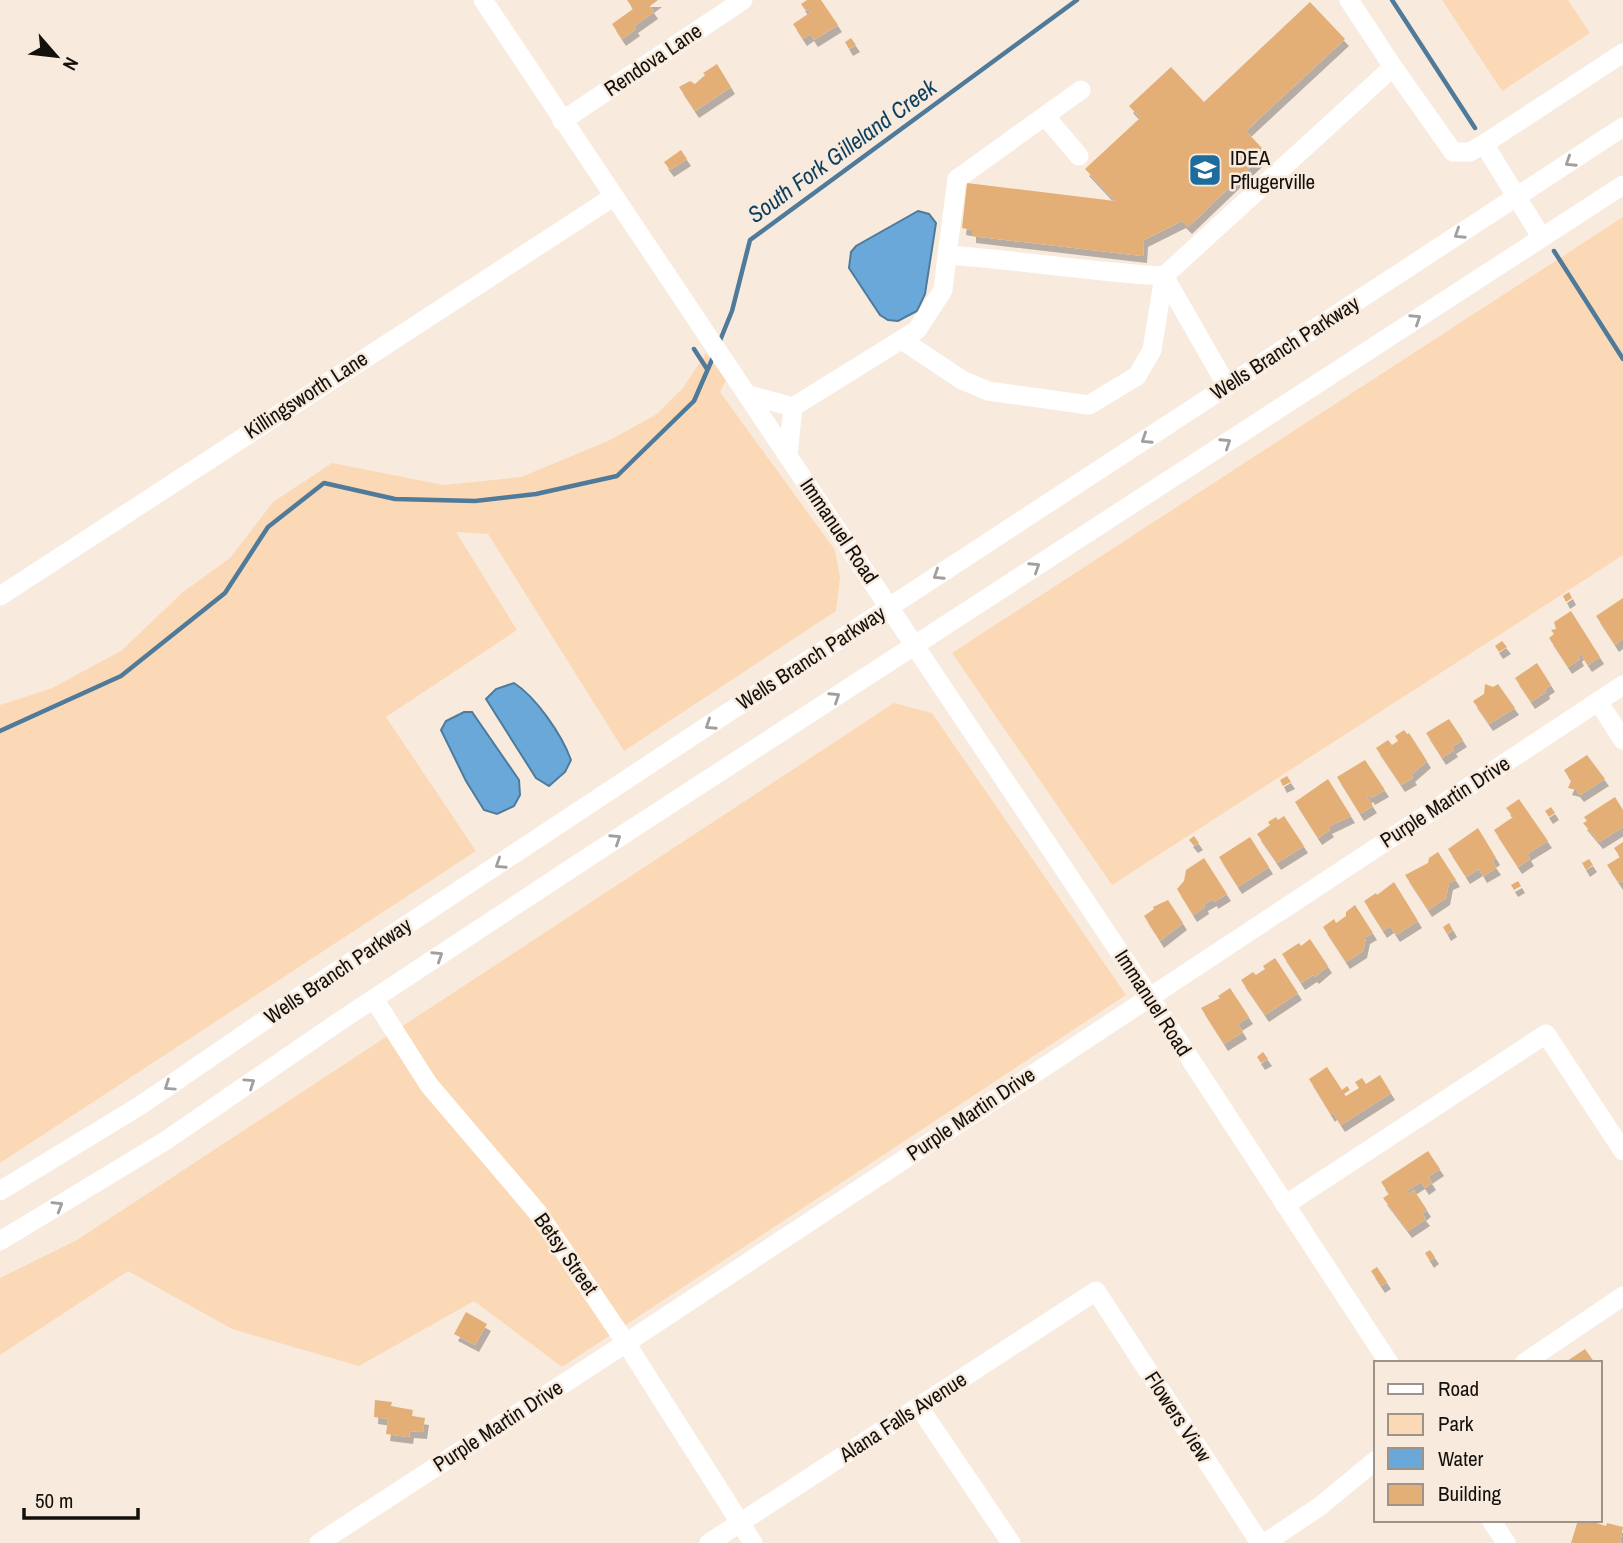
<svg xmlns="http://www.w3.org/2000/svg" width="1623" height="1543" font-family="'Archivo Narrow',sans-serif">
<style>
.green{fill:#fcd9b6}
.water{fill:#69a8d8;stroke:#507a9a;stroke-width:2}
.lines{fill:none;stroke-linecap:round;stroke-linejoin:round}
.stream{stroke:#507a9a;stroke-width:4.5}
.building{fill:#e4af76;filter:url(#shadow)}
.minor{stroke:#fff;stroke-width:19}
.oneway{stroke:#a19f9d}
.labels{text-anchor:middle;stroke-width:5;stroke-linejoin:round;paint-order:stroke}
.street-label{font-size:21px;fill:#14100b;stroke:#f8ebde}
.poi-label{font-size:21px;fill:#14100b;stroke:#f8ebde;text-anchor:start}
.water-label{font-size:23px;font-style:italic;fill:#0d3f5f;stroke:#f8ebde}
</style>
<defs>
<filter id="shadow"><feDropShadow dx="4" dy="7" stdDeviation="0" flood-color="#0004"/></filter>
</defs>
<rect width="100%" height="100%" fill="#f8ebde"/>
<path class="green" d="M1442,0H1568L1590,33L1502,91Z
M1623,217V555L1112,885L952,653Z
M706,353L726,380L720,392L835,550L840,577L836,611L624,751L488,534L456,532L517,630L386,717L476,851L0,1163V705L52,688L121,651L183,592L230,558L273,502L332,463L444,485L521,477L610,440L657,414L683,388Z
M894,703L932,713L1126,995L562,1367L474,1301L359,1366L232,1329L128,1271L0,1355V1278L77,1240Z"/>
<path class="water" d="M918,211L929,214L936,223L925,294L917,311L898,321L888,320L880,315L849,268L851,252L856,246Z
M514,683C536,697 562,735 571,760L565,772L549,786L536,778L486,699L496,689Z
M464,712H472L519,780L520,795L514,806L497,814L484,810L466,781L441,730L446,721Z"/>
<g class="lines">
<path class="stream" d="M1392,0L1475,128
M1554,251L1623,359
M719,343L732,311L750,240L1077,0
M694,349L707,369
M0,731L121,676L225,593L268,527L324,483L395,499L475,501L536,494L617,476L694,401L714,355"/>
</g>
<path class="building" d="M627,0H658L650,6L654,12L634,26L636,29L622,39L612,24L633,9Z
M807,0H821L838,25L814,40L810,34L803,39L793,24L811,12L809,9L806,11L801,4Z
M1310,2L1345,39L1246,131L1262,148L1254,156L1258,160L1188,227L1182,221L1144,240L1143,256L972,236V230L962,228L967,183L1115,201L1085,169L1140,118L1129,106L1171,67L1204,102Z
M851,38L856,45L849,49L845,42Z
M717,64L731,87L695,111L679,87L690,81L695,84L705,75L703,73Z
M681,150L687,159L670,170L664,162Z
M1569,592L1572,598L1566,602L1563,596Z
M1623,598V639L1615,645L1596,616Z
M1571,611L1600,657L1588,665L1580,653L1578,655L1580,659L1568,667L1549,638L1554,634L1551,630L1556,629L1554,622Z
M1502,641L1507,647L1499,652L1495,646Z
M1537,663L1551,685L1545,689L1546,692L1531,702L1515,678Z
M1485,684L1493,687L1498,684L1515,708L1489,724L1473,701L1484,694Z
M1449,719L1463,740L1452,747L1454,750L1442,758L1426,733Z
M1404,730L1407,734L1409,733L1427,761L1411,775L1413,778L1401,785L1376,748L1388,740L1392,745L1398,741L1395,736Z
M1587,755L1605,779L1580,795L1576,790L1568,788L1571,781L1564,770Z
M1365,760L1385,790L1371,798L1369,795L1367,797L1373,806L1360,814L1337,777Z
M1287,776L1291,782L1283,786L1280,780Z
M1328,779L1351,816L1328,827L1330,830L1318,838L1295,802Z
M1615,797L1623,810V827L1599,842L1583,823L1587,821L1584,817Z
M1519,799L1548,841L1527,854L1530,859L1518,867L1494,830L1513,817L1506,808Z
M1551,807L1555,813L1549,817L1545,811Z
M1284,816L1304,846L1277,863L1257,834L1270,825L1268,822L1276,817L1278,820Z
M1478,828L1496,858L1492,861L1497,868L1483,876L1479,869L1466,877L1448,849Z
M1194,836L1199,843L1194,846L1189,840Z
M1250,837L1269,867L1238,887L1219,857Z
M1623,842V881L1619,883L1607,865L1620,857L1614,848Z
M1438,852L1456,880L1449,883L1446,898L1428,910L1405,875L1428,863L1429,858Z
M1204,858L1227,894L1214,902L1213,899L1204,904L1205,907L1193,915L1177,889L1184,881L1186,870Z
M1589,859L1593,865L1586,870L1582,863Z
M1518,881L1521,886L1514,890L1511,885Z
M1394,882L1418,921L1396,935L1390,926L1383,931L1364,901L1376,893L1377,895Z
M1168,900L1183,923L1160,941L1144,916L1154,909L1153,907Z
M1355,905L1373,933L1366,937L1363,951L1346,962L1323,927L1334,919L1336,923L1346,916V912Z
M1449,923L1453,930L1447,934L1443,927Z
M1310,939L1328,966L1315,977L1313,975L1301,983L1282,954L1299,943L1301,946Z
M1275,958L1298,993L1265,1015L1241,980L1253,972L1256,975L1265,969L1263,966Z
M1230,988L1249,1017L1238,1024L1243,1032L1224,1044L1201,1008L1220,998L1218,996Z
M1263,1052L1268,1059L1261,1063L1257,1057Z
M1327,1067L1342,1090L1347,1086L1350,1090L1344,1094L1346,1096L1359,1088L1355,1082L1362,1078L1366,1084L1380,1075L1391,1093L1341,1125L1333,1113L1331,1115L1309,1079Z
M1428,1151L1440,1169L1428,1177L1432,1183L1425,1188L1421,1182L1407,1191L1409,1194L1414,1190L1427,1210L1422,1214L1426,1219L1408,1231L1383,1198L1389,1194L1381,1182Z
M1430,1250L1435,1257L1430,1261L1425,1253Z
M1377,1267L1387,1282L1381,1286L1371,1271Z
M466,1312L487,1324L475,1345L454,1334Z
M1585,1349L1595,1363H1564Z
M375,1400L392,1402L391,1406L413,1410L412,1416L425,1418L423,1432L410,1431L409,1437L386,1434L388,1419L374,1417Z
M1578,1520H1587L1606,1526L1607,1523L1623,1527L1620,1543H1571Z"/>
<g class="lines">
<path class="minor" d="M483,0L1149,996L1389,1363
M1349,0L1393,67
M1045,116L1079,156
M562,121L743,0
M1484,144L1623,53
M947,255L957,179L1081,90
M1227,386L1164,276L1393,67L1453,152H1470L1484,144L1542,238
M749,395L793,407L917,330L943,290L947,255C1020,260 1091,272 1164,276L1152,350L1137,376L1089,405L988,391L962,380L902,340
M788,455L793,407
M0,596L613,197
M1598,701L1623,740
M374,999L429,1085L538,1213L626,1343L753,1543
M0,1191L141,1105L319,983L709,725L1623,127
M1285,1205L1546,1034L1623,1151
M0,1241L165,1141L343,1019L581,862L1623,185
M1524,1363L1623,1296
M919,1407L1011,1543
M1491,1520L1506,1543
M319,1543L626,1343L1623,685
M709,1543L1096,1291L1260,1543
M1265,1543L1319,1507L1376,1460"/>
</g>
<defs><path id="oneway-chevron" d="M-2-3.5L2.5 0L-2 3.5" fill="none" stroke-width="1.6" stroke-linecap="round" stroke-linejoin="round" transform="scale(1.75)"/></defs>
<g class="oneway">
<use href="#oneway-chevron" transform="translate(1570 162) rotate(147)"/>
<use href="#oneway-chevron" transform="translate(1459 234) rotate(147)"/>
<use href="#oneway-chevron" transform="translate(1416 319) rotate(-33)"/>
<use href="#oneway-chevron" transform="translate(1146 439) rotate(147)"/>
<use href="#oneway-chevron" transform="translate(1226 443) rotate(-33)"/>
<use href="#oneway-chevron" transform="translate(1035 567) rotate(-33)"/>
<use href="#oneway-chevron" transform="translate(938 575) rotate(147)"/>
<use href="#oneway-chevron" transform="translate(835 697) rotate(-33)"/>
<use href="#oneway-chevron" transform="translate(710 725) rotate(147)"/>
<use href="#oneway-chevron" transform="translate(616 839) rotate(-33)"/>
<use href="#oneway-chevron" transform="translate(500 864) rotate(147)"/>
<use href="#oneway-chevron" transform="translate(438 956) rotate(-33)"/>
<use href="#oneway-chevron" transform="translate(250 1083) rotate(-34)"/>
<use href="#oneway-chevron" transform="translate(169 1086) rotate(146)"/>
<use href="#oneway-chevron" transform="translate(58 1206) rotate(-31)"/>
</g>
<defs>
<symbol id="school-square" viewBox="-11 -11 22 22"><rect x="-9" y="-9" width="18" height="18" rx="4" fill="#1e6c9e" stroke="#f8ebde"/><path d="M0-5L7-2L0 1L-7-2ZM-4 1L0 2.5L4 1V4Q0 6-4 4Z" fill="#fff"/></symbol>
</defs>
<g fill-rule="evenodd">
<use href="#school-square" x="1186" y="151" width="38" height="38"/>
</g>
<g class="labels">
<g class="street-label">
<text transform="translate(653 60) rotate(-34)" y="7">Rendova Lane</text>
<text transform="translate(1285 348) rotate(-33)" y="7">Wells Branch Parkway</text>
<text transform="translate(306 395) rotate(-33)" y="7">Killingsworth Lane</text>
<text transform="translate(839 531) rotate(56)" y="7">Immanuel Road</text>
<text transform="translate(811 658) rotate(-33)" y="7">Wells Branch Parkway</text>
<text transform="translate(1445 802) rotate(-33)" y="7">Purple Martin Drive</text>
<text transform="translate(338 971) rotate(-34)" y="7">Wells Branch Parkway</text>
<text transform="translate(1153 1003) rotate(57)" y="7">Immanuel Road</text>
<text transform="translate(971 1114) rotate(-34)" y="7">Purple Martin Drive</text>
<text transform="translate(566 1254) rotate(55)" y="7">Betsy Street</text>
<text transform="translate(903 1417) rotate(-33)" y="7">Alana Falls Avenue</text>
<text transform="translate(1178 1417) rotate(57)" y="7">Flowers View</text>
<text transform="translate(498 1426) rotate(-33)" y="7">Purple Martin Drive</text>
</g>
<g class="poi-label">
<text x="1230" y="165">IDEA<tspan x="1230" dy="24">Pflugerville</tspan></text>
</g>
<g class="water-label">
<text transform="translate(842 151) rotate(-36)" y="8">South Fork Gilleland Creek</text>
</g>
</g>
<rect x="1374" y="1361" width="228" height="161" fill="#f8ebde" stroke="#9d938a" stroke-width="2"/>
<rect x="1388" y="1384" width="35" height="10" fill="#ffffff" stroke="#9d938a" stroke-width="2"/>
<text x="1438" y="1396" font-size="21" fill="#14100b">Road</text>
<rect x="1388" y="1414" width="35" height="21" fill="#fcd9b6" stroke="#9d938a" stroke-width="2"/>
<text x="1438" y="1431" font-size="21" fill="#14100b">Park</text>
<rect x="1388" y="1448" width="35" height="21" fill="#69a8d8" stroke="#9d938a" stroke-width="2"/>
<text x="1438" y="1466" font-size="21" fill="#14100b">Water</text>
<rect x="1388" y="1484" width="35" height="21" fill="#e4af76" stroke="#9d938a" stroke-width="2"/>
<text x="1438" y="1501" font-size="21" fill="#14100b">Building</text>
<g transform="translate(56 56) rotate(118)" stroke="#f8ebde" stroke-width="5" paint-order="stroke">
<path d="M0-5L12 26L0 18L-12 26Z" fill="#14100b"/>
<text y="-10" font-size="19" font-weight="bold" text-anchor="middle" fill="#14100b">N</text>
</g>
<path d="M24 1508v10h114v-10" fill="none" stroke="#14100b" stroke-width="3.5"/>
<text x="35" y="1508" font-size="21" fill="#14100b" stroke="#f8ebde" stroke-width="5" paint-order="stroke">50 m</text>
</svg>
